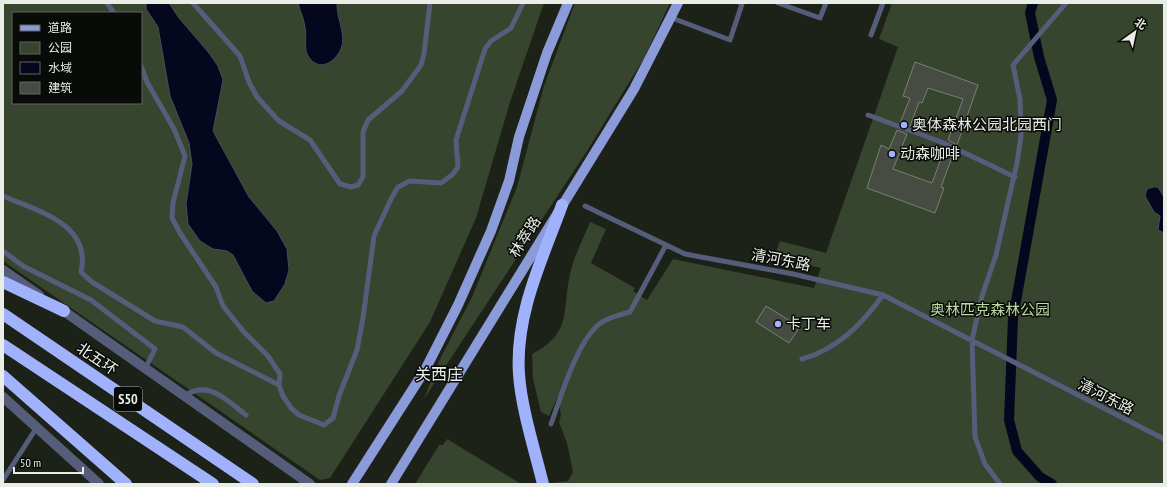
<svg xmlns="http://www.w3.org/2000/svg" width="1167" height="487" font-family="'PT Sans Narrow','Noto Sans SC',sans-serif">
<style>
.green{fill:#37442e;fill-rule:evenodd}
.water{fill:#05071e;stroke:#494c5a}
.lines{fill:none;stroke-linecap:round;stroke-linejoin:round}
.canal{stroke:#05071e;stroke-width:10}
.building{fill:#464c41;stroke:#798074}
.service{stroke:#565d7b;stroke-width:5}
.tertiary{stroke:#565d7b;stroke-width:10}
.primary{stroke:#8b9ad8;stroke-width:10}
.motorway{stroke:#a1b2fd;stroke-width:12}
.poi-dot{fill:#a2b2fd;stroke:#080b07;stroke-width:1.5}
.labels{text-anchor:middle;stroke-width:3;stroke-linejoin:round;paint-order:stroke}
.shield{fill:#080b07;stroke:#a6a9a3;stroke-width:1}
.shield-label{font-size:14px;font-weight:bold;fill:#e9ede6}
.poi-label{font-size:15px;fill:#e9ede6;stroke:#080b07;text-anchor:start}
.street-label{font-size:15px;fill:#e9ede6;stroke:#080b07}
.park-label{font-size:15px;fill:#bbd9a3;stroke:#080b07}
.neighbourhood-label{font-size:16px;fill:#e9ede6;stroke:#080b07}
</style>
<rect width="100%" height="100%" fill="#1d2218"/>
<path class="green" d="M3,3H544L510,102L476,218L430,322L330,478L320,480L3,261ZM13,13H141V103H13Z
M575,3H670L644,58L587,151L424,399L439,361L472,297L517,187L544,86Z
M892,3H1164V484H540L568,481L573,472L567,443L559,422L561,415L558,396L549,416L541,412L533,379L532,354C572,334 562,311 570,274C574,256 583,239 590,222L606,229L591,263L635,288L633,291L647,300L673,259L814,288L821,268L774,258L780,241L826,253L898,47L879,39Z
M447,439L521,484H415L439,445H443Z"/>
<path class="water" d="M146,3H169L179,18L209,53L218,66L223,80L213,131L249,197L277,231L287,249L289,270L285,284L274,301L266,303L252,291L233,255L227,251L213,249L200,241L188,224L186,204L192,164L189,143L170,96L158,27L146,9Z
M298,3H337C336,17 347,35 341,49C334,64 317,73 307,54C304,47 307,35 305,27C304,19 300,11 298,3Z
M1153,187H1158L1164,197V233L1158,230L1160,216L1154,212L1145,196L1147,189Z"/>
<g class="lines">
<path class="canal" d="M1033,3L1030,13L1039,57L1052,100L1013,318L1009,420L1017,451L1040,477L1052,484"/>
</g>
<path class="building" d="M915,62L978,85L957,145L948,140L963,99L928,88L922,103L919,102L910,126L900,123L910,98L903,96Z
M897,130L907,134L893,169L932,183L945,148L954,152L941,187L944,188L935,213L867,188L881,145L889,149Z
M766,306L800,327L789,343L756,322Z"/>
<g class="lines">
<path class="service" d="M107,3L114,13
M193,3L240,56L249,82L257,97L279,121L310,140L340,184L351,187L358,185L363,177V132L368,120L402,91L421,65L424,54L430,3
M778,3L820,18L826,3
M672,18L730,40L742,4L740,3
M871,35L883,3
M141,66L147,82L174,129L185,156L173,203L172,218L180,233L216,287L223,306L244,332L268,356L280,374L279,385L283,396L291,408L299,415L324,425L333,418L339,396L357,350L363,318L374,236L391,199L398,187L410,181L441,183L452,175L458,167L456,140L485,49L491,41L511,28L523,3
M868,115L944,143L1015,177
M3,196C38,211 92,224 81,272L92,282L155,321L183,327L216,353L279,385
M585,206L685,254L793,274L883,295L1164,439
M3,251L23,266L91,300L155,349L145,369
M802,359C838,349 862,324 883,295
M184,396C208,379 228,401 246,415
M551,424C561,397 576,345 597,326C606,318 619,315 630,312L666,245
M3,480L37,427
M1000,484L985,464L975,437L972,340L982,296L996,255L1017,163L1021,136L1020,99L1013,65L1066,3"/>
<path class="tertiary" d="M3,270L39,295
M58,307L310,484
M3,397L99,484"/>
<path class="primary" d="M352,484L425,370L458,305L491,231L509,181L519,137L547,53L568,3
M391,484L634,89L678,3"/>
<path class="motorway" d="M3,282L64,311
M3,314L253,484
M3,345L213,484
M3,376L126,484
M543,484C535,451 521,407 519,374C515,314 542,260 562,205"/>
</g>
<g class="poi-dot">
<circle cx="904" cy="125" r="4"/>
<circle cx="892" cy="154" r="4"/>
<circle cx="778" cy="324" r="4"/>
</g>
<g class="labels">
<rect class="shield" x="114" y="387" width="28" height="24" rx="3"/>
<g class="shield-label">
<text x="128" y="404">S50</text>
</g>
<g class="poi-label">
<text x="912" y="130">奥体森林公园北园西门</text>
<text x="900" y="159">动森咖啡</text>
<text x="786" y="329">卡丁车</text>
</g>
<g class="street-label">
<text transform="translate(525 237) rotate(-58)" y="5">林萃路</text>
<text transform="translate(781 260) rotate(11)" y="5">清河东路</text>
<text transform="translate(97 359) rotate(34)" y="5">北五环</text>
<text transform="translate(1106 397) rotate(27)" y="5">清河东路</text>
</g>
<g class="park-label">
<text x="990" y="315">奥林匹克森林公园</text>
</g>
<g class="neighbourhood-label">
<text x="439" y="380">关西庄</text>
</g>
</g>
<rect width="1167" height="487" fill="none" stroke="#e9ede6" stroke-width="8"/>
<rect x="12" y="12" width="130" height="92" fill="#080b07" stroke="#626560"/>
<rect x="20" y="25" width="20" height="6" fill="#8b9ad8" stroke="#626560"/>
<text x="48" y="32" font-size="12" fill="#e9ede6">道路</text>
<rect x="20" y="42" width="20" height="12" fill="#37442e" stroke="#626560"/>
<text x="48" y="52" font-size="12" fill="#e9ede6">公园</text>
<rect x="20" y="62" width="20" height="12" fill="#05071e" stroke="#626560"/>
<text x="48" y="72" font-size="12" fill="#e9ede6">水域</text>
<rect x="20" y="82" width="20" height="12" fill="#464c41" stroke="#626560"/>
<text x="48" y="92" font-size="12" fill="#e9ede6">建筑</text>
<g transform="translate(1135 32) rotate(33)" stroke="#080b07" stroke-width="3" paint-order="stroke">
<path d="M0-3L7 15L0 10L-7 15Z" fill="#e9ede6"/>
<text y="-6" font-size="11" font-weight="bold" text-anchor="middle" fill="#e9ede6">北</text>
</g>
<path d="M14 467v6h69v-6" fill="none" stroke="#e9ede6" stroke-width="2"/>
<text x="20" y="467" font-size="12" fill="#e9ede6" stroke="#080b07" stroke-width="3" paint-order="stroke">50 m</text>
</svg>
